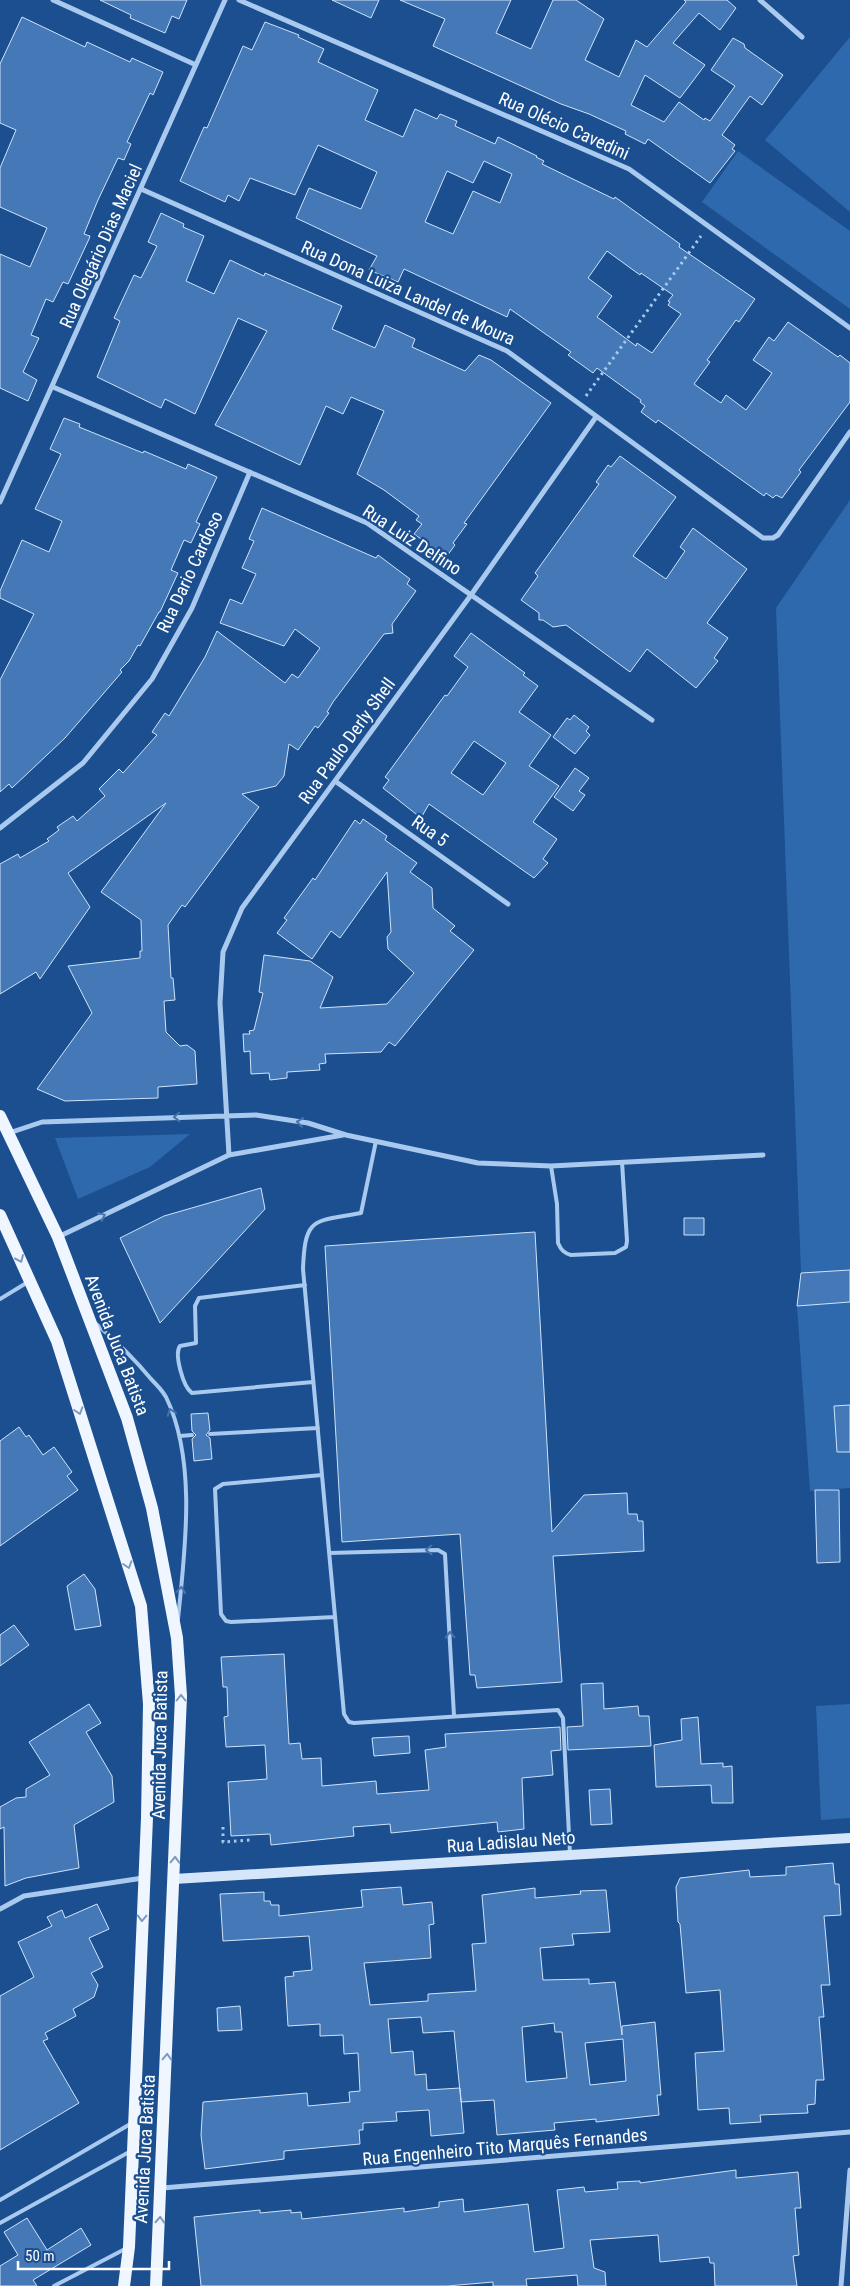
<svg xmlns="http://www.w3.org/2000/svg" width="850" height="2286" font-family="'Roboto Condensed',sans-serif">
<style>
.green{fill:#2e69ad}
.building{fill:#4478b7;stroke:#cfe3fa;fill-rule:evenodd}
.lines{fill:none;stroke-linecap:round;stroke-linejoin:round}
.path{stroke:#a9c9ee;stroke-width:3;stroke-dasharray:2.5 4;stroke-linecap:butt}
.lane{stroke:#a9c9ee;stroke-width:4}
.street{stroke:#a9c9ee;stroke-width:5}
.secondary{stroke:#d6e6fa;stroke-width:10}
.primary{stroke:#f0f6ff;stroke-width:12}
.oneway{stroke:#4674ac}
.oneway2{stroke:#7b9ac1}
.labels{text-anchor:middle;stroke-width:4.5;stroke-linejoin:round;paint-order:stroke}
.street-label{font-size:18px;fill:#fff;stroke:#1b4f8f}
</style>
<rect width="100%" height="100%" fill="#1b4f8f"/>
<path class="green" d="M850,37V212L765,140Z
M738,151L850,231V309L702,202Z
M850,500V1488L810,1491L797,1306L801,1273L776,608Z
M190,1134L150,1167L78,1199L55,1138Z
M850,1704V1818L821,1820L816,1706Z"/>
<path class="building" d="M100,0H187L179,19L172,16L165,33L130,18L131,15Z
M332,0H379L371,18Z
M400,0H511L496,33L531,49L553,0H576L604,19L585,60L619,77L636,40L647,47L686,2L684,0H727L736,8L720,30L699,13L673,43L705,65L680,98L645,75L631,105L664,122L679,102L704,120L705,118L710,121L735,86L711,70L733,38L744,44L745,48L783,75L762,105L750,96L722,135L735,145L732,149L735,151L710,183L648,139L645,144L625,134L626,131L589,114L561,104L433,46L445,19Z
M22,17L85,47L87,42L130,62L132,58L163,72L153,95L150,93L127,142L131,144L124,160L118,158L98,200L84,234L90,236L89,239L68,284L63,282L53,302L46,299L31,335L39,338L23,372L37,380L28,401L0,388V254L30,267L47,228L0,207V168L16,130L0,123V64Z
M265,22L299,35L298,37L324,49L318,62L378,90L365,120L403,137L415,109L437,119L440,114L457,121L455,126L495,144L498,137L537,156L536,157L544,161L542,164L614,199L615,197L680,244L679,247L755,299L739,322L736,320L707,360L710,362L694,384L721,403L726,395L746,410L772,373L753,360L769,337L774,341L788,322L838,357L840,355L850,363V402L799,470L801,472L782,498L776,495L773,498L766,493L764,496L658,420L656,423L641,412L645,406L640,402L641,400L597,368L593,373L568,355L571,352L510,309L507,317L404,269L398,282L369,270L377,256L296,218L309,188L361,209L377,172L318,145L295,195L250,178L239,201L228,195L225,202L180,181L204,127L207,128L243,46L252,50ZM484,161L512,174L500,203L473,191L453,234L425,222L447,171L473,183ZM607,251L640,275L641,273L673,295L668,301L670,302L668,305L681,314L652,353L637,343L636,346L597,317L612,296L588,278Z
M161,213L184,224L183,227L204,236L186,281L214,294L230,260L264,276L265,273L342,306L332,329L375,348L385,325L415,339L412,347L465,371L479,355L491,360L551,403L464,523L467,524L453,543L455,545L444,560L426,547L428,544L414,534L422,524L416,520L419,516L384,490L357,474L384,411L351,397L343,414L326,406L300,465L215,425L267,331L238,318L195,414L165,399L161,408L97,377L120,321L114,318L134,275L141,278L157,246L148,242Z
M64,418L80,424L79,427L143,453L144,451L186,469L188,464L217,477L196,522L200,524L191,543L184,540L171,570L178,573L160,612H159L140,646L138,645L129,661L120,670L122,672L65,738L12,788L9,784L0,792V680L34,614L0,598V591L22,540L49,552L62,521L35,509L61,454L50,449Z
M620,456L676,497L633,556L666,579L685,551L680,547L693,528L747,569L707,623L728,638L714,658L718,661L696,688L647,649L630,672L566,625L553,627L543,620H539V613L521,600L538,576L535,573L599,484L596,482L608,465L611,467Z
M262,508L376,558L378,555L410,579L407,584L416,591L392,624L393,633L384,634L333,702L327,712L329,713L318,728L315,726L298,750L289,744L284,776L276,786L242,794L259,807L185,907L182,905L168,925L171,978H173L175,1000L164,1001L166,1032L180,1046L187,1045L195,1051L197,1084L158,1087V1098L65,1101L37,1089L92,1013L68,966L140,958V951H142L141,920L101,892L166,803L68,873L90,907L40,979L36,972L0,994V864L18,854L20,858L49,841L47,839L59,830L57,827L73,816L77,821L105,796L99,789L119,769L123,773L157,735L152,732L165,713L169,716L205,657L217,631L285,683L292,674L298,678L320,648L295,629L284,646L220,623L230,599L242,604L256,574L242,568L254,541L249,539Z
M471,633L525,673L523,675L538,686L519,712L551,735L529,766L559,786L533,822L557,839L543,859L548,863L534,878L429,804L421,818L383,788L389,780L385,777L445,695L447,696L468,667L454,656ZM474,741L506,763L483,795L451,773Z
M574,715L589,727L586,731L590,735L575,754L553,737L567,718L570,720Z
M575,768L589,778L579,791L585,795L573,811L554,797Z
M363,819L387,836L385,840L417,863L410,872L432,888L433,908L455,926L450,931L474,950L395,1046L389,1042L381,1052L325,1054L326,1063L319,1064L320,1070L287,1072V1078L270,1080L269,1073L251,1074L250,1051L244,1052L243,1034H250L249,1031L254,1030L263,993L259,992L264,955L310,961L333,977L320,1008L387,1004L414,973L388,949L387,937L391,932L387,872L340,938L331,931L312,959L277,933L287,920L284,918L313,878L315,880L355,820L360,824Z
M261,1188L265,1209L160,1323L120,1238L164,1216Z
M684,1218H704V1235H684Z
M535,1232L552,1532L584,1495L627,1493L628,1514H637L638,1521H643L644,1551L553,1556L562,1682L477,1688L475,1675H470L460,1534L342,1542L325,1246Z
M850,1270V1302L797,1306L801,1273Z
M850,1405V1452H837L834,1406Z
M208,1413L210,1430L206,1435L210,1438L212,1459L194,1461L192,1439L196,1435L192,1431L191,1414Z
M19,1427L26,1437L29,1435L43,1455L54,1447L72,1472L67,1476L78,1490L0,1546V1441Z
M815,1490H839L840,1562L817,1563Z
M84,1574L95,1589L101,1626L75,1630L67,1586Z
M14,1625L29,1645L0,1666V1635Z
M284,1654L289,1744L300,1743L302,1759L321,1758L322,1786L376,1781L377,1794L429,1790L425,1750L446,1747L445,1734L560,1727L561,1750L551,1751L553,1775L522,1778L524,1829L498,1832L497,1822L391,1833L390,1824L353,1827L354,1836L271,1845L270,1834L231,1836L228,1782L267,1779L265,1745L226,1747L224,1717L228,1716L227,1687H223L221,1657Z
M603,1683L604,1709L638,1706L639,1716H649L651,1746L568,1750L567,1727L583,1726L581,1684Z
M89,1704L101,1723L86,1732L112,1776L114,1802L74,1825L79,1868L26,1878L5,1886L4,1827L0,1829V1807L16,1798L26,1797V1789L50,1775L29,1742Z
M698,1717L701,1764L723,1763V1767L732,1766L733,1803H712L711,1785L656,1787L654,1745L682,1740L681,1719Z
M409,1736L410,1753L374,1756L372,1738Z
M610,1789L612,1824L591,1825L589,1790Z
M833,1863L835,1884H839L841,1915L824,1916L830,1985H821L824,2017H819L824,2080H816L815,2104L807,2105L808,2113L760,2115L761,2122L730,2124L729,2108L698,2110L695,2053L724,2051L720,1990L686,1993L680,1924L678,1922L676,1887L680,1878L749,1870L750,1877L786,1875V1867Z
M401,1887L403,1905L432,1902L434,1924L429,1925L431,1958L364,1963L370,2005L428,2001V1994L476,1991L472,1944L486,1943L482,1895L535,1888V1898L581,1894L580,1891L606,1890L610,1932L572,1934L574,1945L540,1948L543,1980L589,1979V1984L615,1982L622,2035V2026L655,2022L661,2095H657L659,2115L596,2122V2119L554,2123L555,2130L497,2135L494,2100L461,2102L454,2031L423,2033L421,2017L388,2019L391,2053L413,2051L415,2075L426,2074L427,2090L460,2088L464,2133L431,2136L429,2110L396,2112L397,2121L363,2123V2130H359L360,2144L284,2151V2159L205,2169L201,2135L203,2102L307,2093L308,2106L350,2102L349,2092L360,2091L358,2053L344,2054L343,2035L320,2036V2024L288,2026L285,1977L294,1976L293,1972L312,1970L309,1936L223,1941L220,1894L264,1892V1901H270L271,1905H279V1916L363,1907L361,1890ZM554,2023L555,2032H562L567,2078L526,2082L522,2027ZM623,2039L626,2081L590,2085L585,2043Z
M97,1904L109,1929L89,1938L103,1967L91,1973L98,1985L94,1997L73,2009L76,2016L45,2033L48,2039L43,2041L79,2103L0,2150V1996L34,1977L18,1942L52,1926L47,1917L62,1910L65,1918Z
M240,2006L242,2030L218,2031L217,2008Z
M736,2170V2178L798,2172L801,2208H795L799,2255L793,2256L797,2286H715L714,2263H710L709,2257L660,2262L658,2235L590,2240L594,2268L605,2272L606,2286H578L577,2275L526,2279L527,2286H493V2282L447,2286H201L194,2217L260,2210V2213L291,2210V2213L301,2212L302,2219L404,2208V2212L439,2207V2202L463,2199L464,2212L528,2204L534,2252L564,2248L557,2190L584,2187L585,2192L618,2189L617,2182L640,2181V2183Z
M27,2218L47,2250L81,2228L91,2245L33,2280L37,2286H0V2266L18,2255L4,2232Z"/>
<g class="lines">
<path class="path" d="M586,396L701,236
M223,1827V1842L251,1840"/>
<path class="lane" d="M376,1141L361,1213C313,1222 305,1216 303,1269L344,1714L349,1722L354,1723L558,1710L563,1718L570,1854
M551,1166L557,1204L558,1243C561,1250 564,1253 571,1255L615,1253L626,1247L627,1241L622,1162
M305,1285L199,1298L195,1306L196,1343L180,1346C174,1354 183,1387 192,1393L313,1382
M0,1299L28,1282
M95,1323C116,1341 133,1357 151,1379C156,1384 162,1390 166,1397C197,1461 185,1550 178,1619
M210,1434L318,1428
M180,1436L192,1435
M322,1475L223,1484L215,1489L221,1614L226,1621L231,1622L335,1617
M329,1553L438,1550L445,1554L454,1716
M0,2200L132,2123
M0,2223L131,2151
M54,2286L127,2248"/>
<path class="street" d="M53,0L196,65
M239,0L629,169L850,328
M760,0L802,37
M141,189L507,351L763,538H773L778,535L850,432
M53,387L367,523L652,720
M0,502L225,0
M335,781L508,904
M0,828L83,763L152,679L192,608L250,472
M9,1133L42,1122L256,1115L308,1123L346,1135L478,1163L551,1166L763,1155
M229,1155L220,1003L223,952L242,908L471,595L596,417
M58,1237L229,1155L343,1135
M0,1909L24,1896L143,1878
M162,2188L850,2132
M841,2286L850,2170"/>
<path class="secondary" d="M174,1879L850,1838"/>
<path class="primary" d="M0,1116L58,1237L127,1418L152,1508L177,1638L181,1696L156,2286
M0,1215L57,1341L141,1606L149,1704L147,1818L129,2247L124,2286"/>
</g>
<defs><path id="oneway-chevron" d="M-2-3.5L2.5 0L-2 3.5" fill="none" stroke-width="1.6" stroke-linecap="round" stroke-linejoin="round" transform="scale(1.25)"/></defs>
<g class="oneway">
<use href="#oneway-chevron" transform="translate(177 1117) rotate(178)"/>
<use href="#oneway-chevron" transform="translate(300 1122) rotate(-171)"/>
<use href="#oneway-chevron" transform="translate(102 1216) rotate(-26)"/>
<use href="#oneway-chevron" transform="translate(171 1412) rotate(-110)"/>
<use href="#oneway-chevron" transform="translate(429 1550) rotate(178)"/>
<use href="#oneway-chevron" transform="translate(181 1590) rotate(-85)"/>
<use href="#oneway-chevron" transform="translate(450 1635) rotate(-92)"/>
</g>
<g class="oneway2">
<use href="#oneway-chevron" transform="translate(20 1259) rotate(66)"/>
<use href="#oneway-chevron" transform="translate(79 1411) rotate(72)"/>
<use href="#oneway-chevron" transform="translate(128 1565) rotate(72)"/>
<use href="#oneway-chevron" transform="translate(181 1698) rotate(-90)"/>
<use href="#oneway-chevron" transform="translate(175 1860) rotate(-88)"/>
<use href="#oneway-chevron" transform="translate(142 1918) rotate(92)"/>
<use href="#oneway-chevron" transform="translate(167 2057) rotate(-88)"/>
<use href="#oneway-chevron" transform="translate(160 2220) rotate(-87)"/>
</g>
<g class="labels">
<g class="street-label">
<text transform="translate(564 126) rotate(24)" y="6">Rua Olécio Cavedini</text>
<text transform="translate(101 246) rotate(-66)" y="6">Rua Olegário Dias Maciel</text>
<text transform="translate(408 293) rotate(24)" y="6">Rua Dona Luiza Landel de Moura</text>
<text transform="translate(412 540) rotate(33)" y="6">Rua Luiz Delfino</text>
<text transform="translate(190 572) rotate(-65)" y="6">Rua Dario Cardoso</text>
<text transform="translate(347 741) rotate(-54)" y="6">Rua Paulo Derly Shell</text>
<text transform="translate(430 831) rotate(35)" y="6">Rua 5</text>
<text transform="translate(117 1345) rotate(69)" y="6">Avenida Juca Batista</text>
<text transform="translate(160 1745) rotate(-89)" y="6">Avenida Juca Batista</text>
<text transform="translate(511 1842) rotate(-4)" y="6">Rua Ladislau Neto</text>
<text transform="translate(505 2147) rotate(-5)" y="6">Rua Engenheiro Tito Marquês Fernandes</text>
<text transform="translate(145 2149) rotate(-87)" y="6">Avenida Juca Batista</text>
</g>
</g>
<path d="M18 2261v8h151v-8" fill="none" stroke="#ffffff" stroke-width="2.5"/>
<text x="25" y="2261" font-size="15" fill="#ffffff" stroke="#1b4f8f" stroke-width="4" paint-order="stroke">50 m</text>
</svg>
